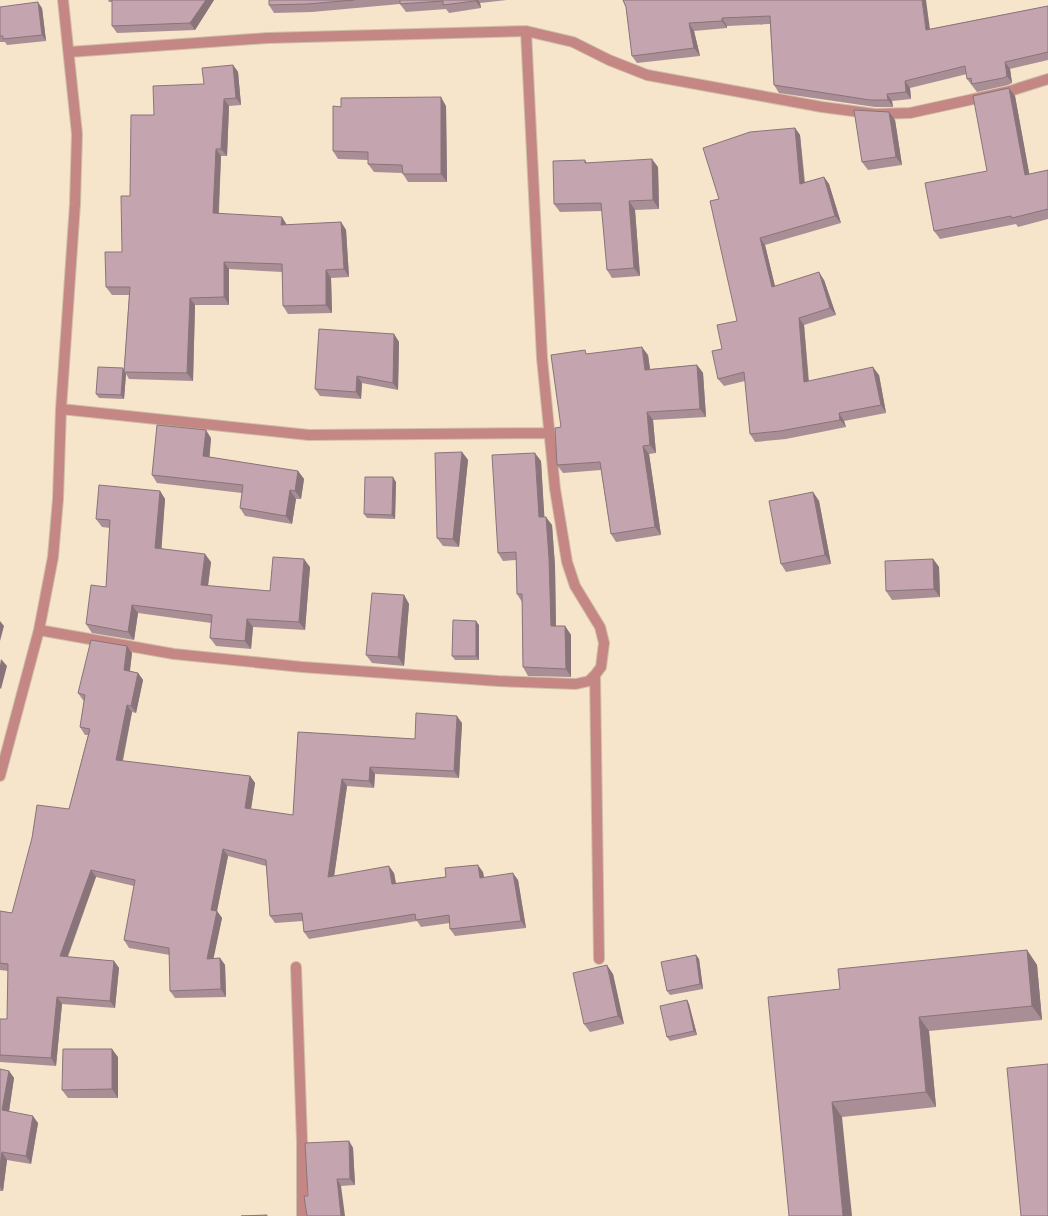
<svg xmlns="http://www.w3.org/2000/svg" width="1048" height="1216" font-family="'DM Sans',sans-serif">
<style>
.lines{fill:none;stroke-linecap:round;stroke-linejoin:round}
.minor-casing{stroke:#cfbfa9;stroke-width:12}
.minor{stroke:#c58783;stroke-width:10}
.wall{fill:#a98e96}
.shaded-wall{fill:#89747a}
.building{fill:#c4a5af;stroke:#89747a}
</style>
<rect width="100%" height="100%" fill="#f6e4cb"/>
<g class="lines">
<defs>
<path id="minor" d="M69,52L267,38L526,31L573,42L609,60L647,75L822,107L875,114L910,113L1010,91L1048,79
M61,409L309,435L550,433
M39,630L174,654L302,667L498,681L576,684L589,681L595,675L601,667L604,643L600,627L575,586L567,562L555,489L542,358L526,31
M595,675L599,959
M0,776L39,630L53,557L58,499L61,409L75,204L77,134L63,0
M296,967L302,1141V1216"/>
</defs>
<use href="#minor" class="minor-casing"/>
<use href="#minor" class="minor"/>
</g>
<path class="wall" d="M108,0H214L195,30L117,33L112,26V2H109Z
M269,0H507L480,3L481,8L449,13L446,9L406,12L400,4L312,12L274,13L269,5Z
M623,0L930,29L1048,6V60L1010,69L1012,83L1008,85L977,92L967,79V74L910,88L911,99L892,101L893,107H875L779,93L774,85L770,24L727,26V28L694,31L700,56L637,63L632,56L626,7Z
M0,7L42,8L46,41L7,45L5,42H0Z
M233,65L238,72L241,105L229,106L227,156H221L219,213L287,225L341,222L346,230L349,277L331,278L332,313L288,314L283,306L282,272L229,269V305H195L193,381L129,379L126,374L124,399L99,398L96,394L124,370L129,295H112L106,287L122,252L130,196L154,115L204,84Z
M1009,88L1015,96L1029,174L1048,170V219L1018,227L1016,224L940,239L934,231L987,171Z
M446,106L447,182H408L403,174L402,173L374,172L368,164V160L338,159L333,151Z
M895,120L902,165L868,170L862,162Z
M795,128L800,135L805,182L824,177L829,184L841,223L765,245L775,286L824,280L836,315L804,325L809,381L879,375L886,413L844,421L846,427L786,439L755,442L750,434L745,381L724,386L718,379L722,349L737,321L719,199Z
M585,160L587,163L658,167L659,209L635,210L640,276L612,278L607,270L602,211L560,212L554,204Z
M394,334L399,342L398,390L362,383L361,399L320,396L315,389Z
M588,354L648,355L650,369L697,365L703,373L706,417L653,420L656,453L649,454L661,535L616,542L611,534L601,470L563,473L557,465L561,427Z
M211,438L209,457L298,471L304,479L301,499H296L292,524L245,516L240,508L242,493L157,483L152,475Z
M462,452L468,460L459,547L443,546L437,538Z
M541,461L544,517L552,525L555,566L556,626H565L571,635V677L528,676L523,667L522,602L517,594L516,560L503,561L498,553Z
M396,482L395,519L367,518L364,514Z
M160,491L165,499L161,548L211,562L208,586L270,591L310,567L305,630L253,627L251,649L216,646L210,638L211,623L138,613L134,640L92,633L86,624L106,587L110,528L102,527L96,519Z
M813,492L819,501L831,564L786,572L781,564Z
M933,559L939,567L940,597L892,600L886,591Z
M404,595L409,604L404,666L372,663L366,655Z
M479,625V660H455L452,656Z
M127,646L132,653L130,671L138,673L143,680L136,713L132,712L123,761L250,776L255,783L251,809L293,815L298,732L415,739L462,723L459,778L375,774L374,788L347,786L334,876L394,873L396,883L483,872L484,878L518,880L526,928L455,936L450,929V923L421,927L417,921L309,939L304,932L303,921L275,923L270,916L266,866L228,856L217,911L222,918L213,958H220L225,965L226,997L175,998L170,991V955L129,948L124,940L134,886L96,877L68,957L114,961L119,968L115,1008L62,1004L56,1066L0,1062V1019H7L8,971L0,970V911L12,913L69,809L88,735H85L80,727L84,701L83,700L78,693Z
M1027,950L1037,965L1042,1020L929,1031L936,1107L842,1117L789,1216L840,989Z
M696,955L699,959L703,989L670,995L667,991Z
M613,974L624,1024L590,1032L584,1024Z
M687,1000L689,1004L697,1035L670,1041L667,1037Z
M118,1057V1098H68L62,1090Z
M0,1069L9,1071L14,1078L9,1111L38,1123L31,1164L7,1160L3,1191H0Z
M349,1141L353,1148L355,1185L341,1186L308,1196Z"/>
<path class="shaded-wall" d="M206,0H214L195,30L190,23Z
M475,0H478L480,3L481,8Z
M922,0H926L931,37L926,30Z
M38,2L42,8L46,41L42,35Z
M722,18L727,26V28L722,21Z
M689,23L694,31L700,56L694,48Z
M1005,62L1010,69L1012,83L1007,76Z
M233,65L238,72L241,105L236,98Z
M905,81L910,88L911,99L906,92Z
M1009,88L1015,96L1031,183L1025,175Z
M887,94L892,101L893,107L888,100Z
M441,97L446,106L447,182L441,174Z
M224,99L229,106L227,156L221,149Z
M889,112L895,120L902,165L896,157Z
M795,128L800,135L805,191L800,184Z
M216,149L221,156L218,221L213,213Z
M652,159L658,167L659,209L653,200Z
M824,177L829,184L841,223L835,216Z
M629,201L635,210L640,276L634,268Z
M282,217L287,225H281Z
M341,222L346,230L349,277L344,269Z
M760,238L765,245L777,295L772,287Z
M224,262L229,269V305L224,297Z
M326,270L331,278L332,313L326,305Z
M819,272L824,280L836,315L830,308Z
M190,298L195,305L193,381L187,373Z
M799,318L804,325L809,389L804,382Z
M394,334L399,342L398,390L393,383Z
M642,347L648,355L651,377L645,370Z
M697,365L703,373L706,417L700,409Z
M873,367L879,375L886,413L881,405Z
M123,368L125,372H124L126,374L124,399L121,395Z
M357,376L362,383L361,399L356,392Z
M647,412L653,420L656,453L650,445Z
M839,413L844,421L846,427L840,420Z
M206,430L211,438L209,464L203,456Z
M643,446L649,454L661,535L655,527Z
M462,452L468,460L459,547L453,539Z
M535,453L541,461L545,526L539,517Z
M298,471L304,479L301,499L295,491Z
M393,477L396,482L395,519L392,515Z
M290,490L296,499L292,524L286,516Z
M160,491L165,499L161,556L155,548Z
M813,492L819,501L831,564L825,555Z
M546,517L552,525L555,566L556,635L551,626Z
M205,554L211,562L207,593L201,585Z
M304,559L310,567L305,630L299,622Z
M933,559L939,567L940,597L934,589Z
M404,595L409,604L404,666L398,657Z
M132,605L138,613L134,640L128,632Z
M247,619L253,627L251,649L245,641Z
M0,621L4,626L0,641Z
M476,621L479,625V660L476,656Z
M565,626L571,635V677L566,669Z
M127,646L132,653L129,677L124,670Z
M1,659L7,666L1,689L0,688V665Z
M138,673L143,680L136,713L131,706Z
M127,705L132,712L121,767L116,760Z
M457,716L462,723L459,778L454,771Z
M370,767L375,774L374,788L369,781Z
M250,776L255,783L250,815L245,808Z
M342,779L347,786L333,884L328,877Z
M223,849L228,856L217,911L222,918L212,966L207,959L211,910Z
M478,865L483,872L485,885L480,878Z
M389,866L394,873L397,891L392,884Z
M91,870L96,877L65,963L60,956Z
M513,873L518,880L526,928L521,921Z
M1027,950L1037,965L1042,1020L1032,1006Z
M696,955L699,959L703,989L700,984Z
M220,958L225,965L226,997L221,989Z
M114,961L119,968L115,1008L110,1001Z
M607,965L613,974L624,1024L618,1016Z
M57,997L62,1004L56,1066L51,1058Z
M687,1000L689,1004L697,1035L694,1031Z
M919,1017L929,1031L936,1107L926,1092Z
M112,1049L118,1057V1098L112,1089Z
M9,1071L14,1078L8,1118L2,1110Z
M832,1102L842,1117L852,1216H843Z
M33,1116L38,1123L31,1164L26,1156Z
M349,1141L353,1148L355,1185L350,1179Z
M2,1152L7,1160L3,1191L0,1187V1166Z
M337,1179L341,1186L345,1216H341Z"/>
<path class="building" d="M112,0H206L190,23L112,26Z
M269,0H354L307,4L269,5Z
M400,0H475V1L443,5V1L400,4Z
M623,0H922L926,30L1048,6V52L1005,62L1007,76L1003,78L972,84L971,78L967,79L965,66L905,81L906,92L887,94L888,100H870L774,85L770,16L722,18V21L689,23L694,48L632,56L626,7Z
M38,2L42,35L3,39V36H0V7Z
M233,65L236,98L224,99L221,149H216L213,213L282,217L281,225L341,222L344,269L326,270V305L283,306L282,264L224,262V297L190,298L187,373L124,372L130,287H106L105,252H122L121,196H130L131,115H154L153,86L204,84L202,68Z
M1009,88L1025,175L1048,170V209L1012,218L1011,216L934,231L925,183L987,171L973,96Z
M441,97V174H403L402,165L368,164V152L333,151V106L341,107V98Z
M854,110L889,112L896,157L862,162Z
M795,128L800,184L824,177L835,216L760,238L772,287L819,272L830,308L799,318L804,382L873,367L881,405L839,413L840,420L780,431L750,434L744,372L718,379L712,351L722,349L717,325L737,321L710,201L719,199L703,148L750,132Z
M652,159L653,200L629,201L634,268L607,270L601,203L554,204L553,161L585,160V163Z
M319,329L394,334L393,383L357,376L356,392L315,389Z
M642,347L645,370L697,365L700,409L647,412L650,445L643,446L655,527L611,534L600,462L557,465L555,428L561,427L551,355L585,350L586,354Z
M98,367L123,368L121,395L96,394Z
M157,425L206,430L203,456L298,471L295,491L290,490L286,516L240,508L243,485L152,475Z
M462,452L453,539L437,538L435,453Z
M535,453L539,517H546L549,558L551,626H565L566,669L523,667L522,594H517L516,552L498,553L492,455Z
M365,477H393L392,515L364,514Z
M99,485L160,491L155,548L205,554L201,585L270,591L273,557L304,559L299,622L247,619L245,641L210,638L212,615L132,605L128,632L86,624L91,585L106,587L110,520L96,519Z
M813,492L825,555L781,564L769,501Z
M933,559L934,589L886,591L885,561Z
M372,593L404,595L398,657L366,655Z
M453,620L476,621V656H452Z
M91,640L127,646L124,670L138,673L131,706L127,705L116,760L250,776L245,808L293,815L298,732L415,739L416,713L457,716L454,771L370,767L369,781L342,779L328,877L389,866L392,884L446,877L445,868L478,865L480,878L513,873L521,921L450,929L449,915L416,920L415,914L304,932L302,913L270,916L266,860L223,849L211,910L217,911L207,959L220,958L221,989L170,991L169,948L124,940L135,880L91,870L60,956L114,961L110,1001L57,997L51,1058L0,1055V1019H7L8,964L0,963V911L12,913L32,838L37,805L69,809L90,729L80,727L85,695L78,693Z
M1027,950L1032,1006L919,1017L926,1092L832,1102L843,1216H789L768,997L840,989L838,969Z
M696,955L700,984L667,991L661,962Z
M607,965L618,1016L584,1024L573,973Z
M687,1000L694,1031L667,1037L660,1006Z
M63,1049H112V1089L62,1090Z
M1048,1064V1216H1021L1007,1068Z
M0,1069L9,1071L2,1110L33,1116L26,1156L2,1152L0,1166Z
M349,1141L350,1179H337L341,1216H307L304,1196H308L305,1143Z
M267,1215V1216H241Z"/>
</svg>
